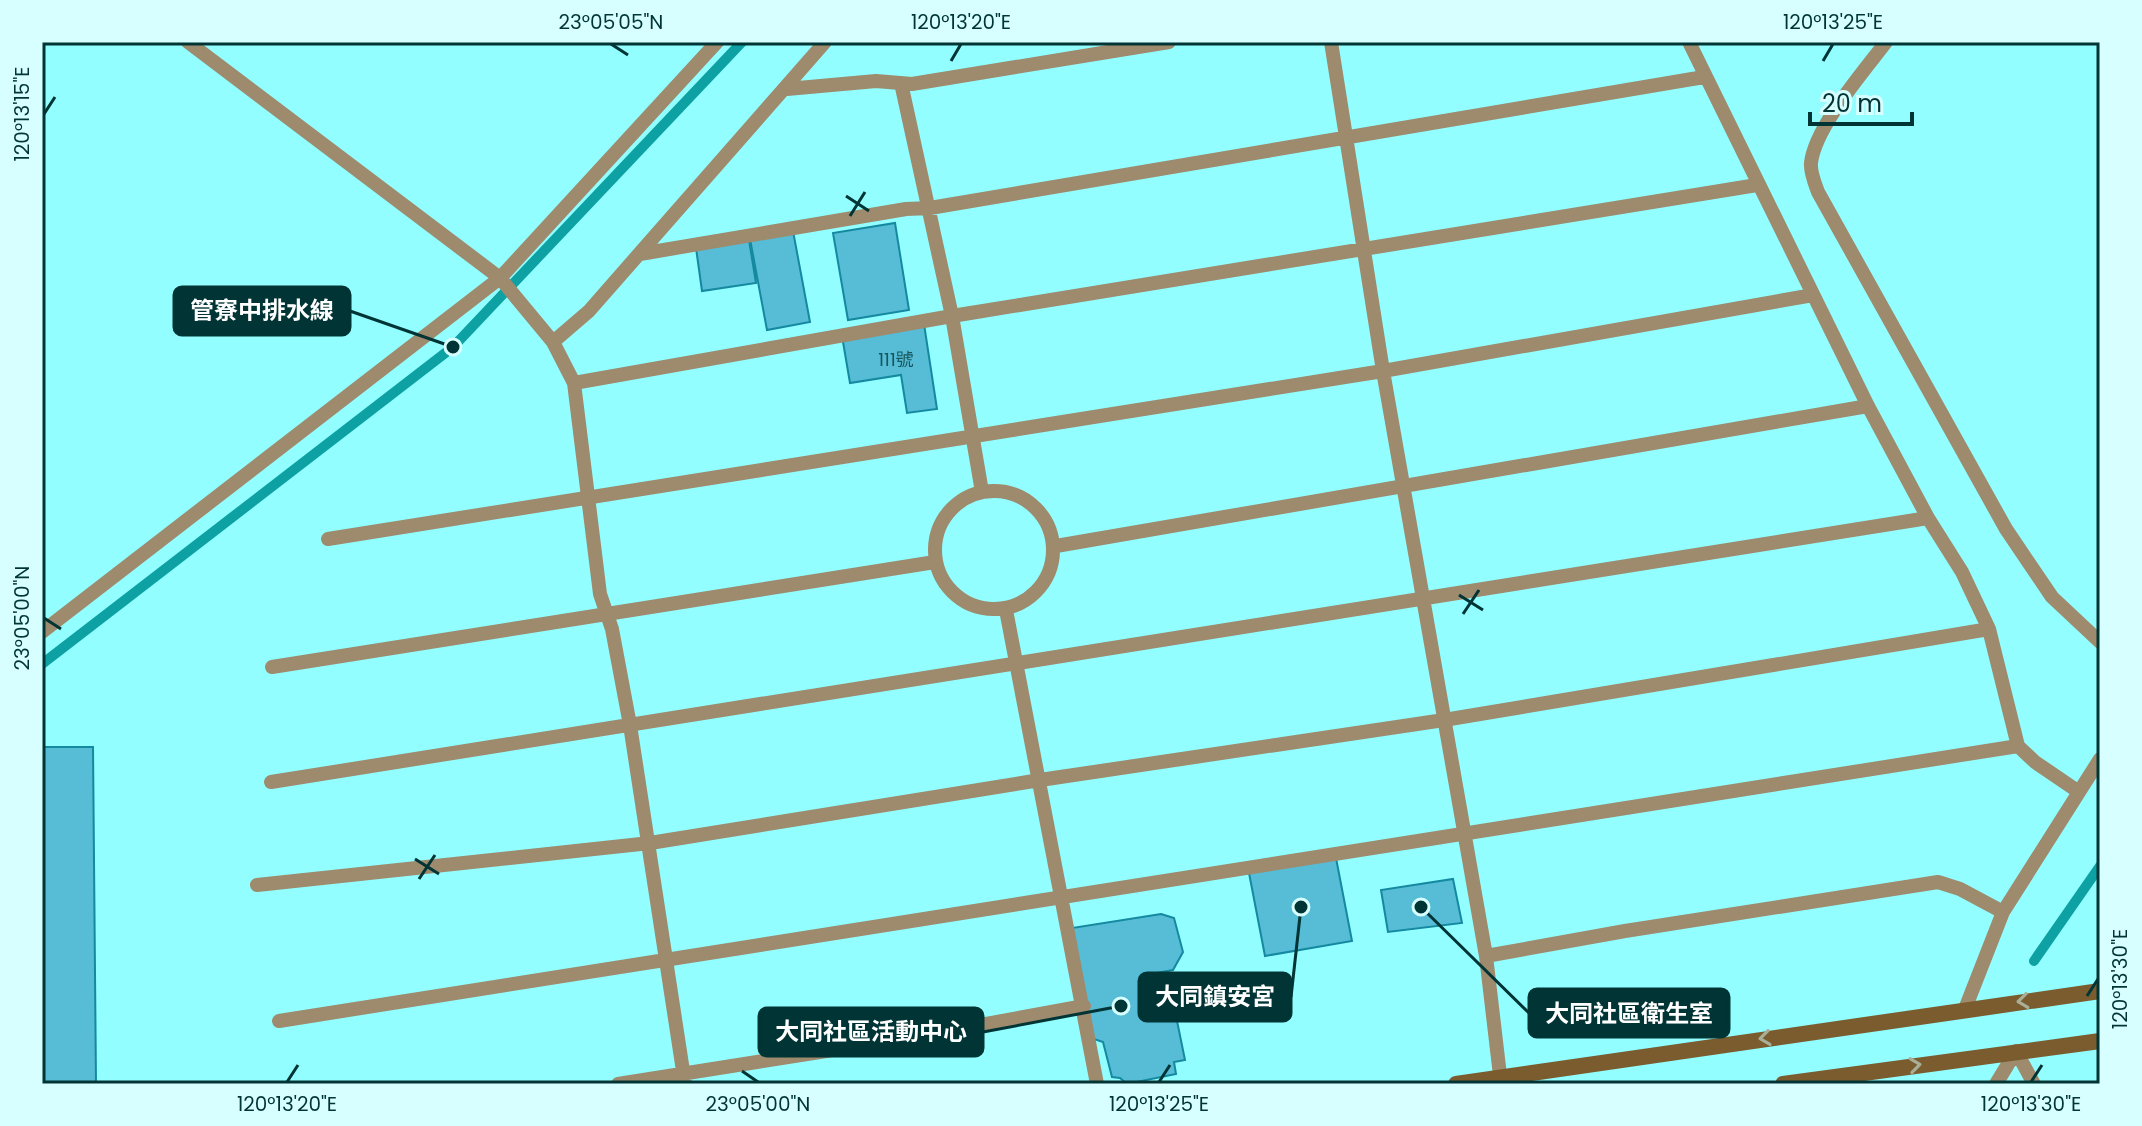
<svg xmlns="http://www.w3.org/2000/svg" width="2142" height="1126" font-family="Poppins,'Noto Sans TC',sans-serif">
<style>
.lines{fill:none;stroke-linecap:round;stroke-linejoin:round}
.stream{stroke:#0ea1a3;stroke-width:10}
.building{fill:#57bcd5;stroke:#1489a0;stroke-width:2}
.lane{stroke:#9e8a6c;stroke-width:14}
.secondary{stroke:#7a5c2f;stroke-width:16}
.oneway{stroke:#a9ae97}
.ticks{fill:none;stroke:#013435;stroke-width:3}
.labels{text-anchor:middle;stroke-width:6;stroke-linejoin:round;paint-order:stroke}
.number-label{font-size:18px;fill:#16565d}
.leader{fill:none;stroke:#013435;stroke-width:3}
.callout-dot{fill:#013435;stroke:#d8ffff;stroke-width:3}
.callout{fill:#013435;stroke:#013435;stroke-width:3}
.callout-label{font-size:24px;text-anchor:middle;font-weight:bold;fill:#fff}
.neatline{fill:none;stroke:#013435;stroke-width:3}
.ticks-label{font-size:20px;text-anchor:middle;fill:#013435}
</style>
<rect width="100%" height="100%" fill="#92feff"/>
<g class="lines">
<path class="stream" d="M42,664L453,347L742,42
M2034,961L2100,866"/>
</g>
<path class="building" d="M895,223L909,310L848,320L833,233Z
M793,231L810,322L767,330L750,239Z
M749,240L756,283L702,291L696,248Z
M924,324L937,409L907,413L901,375L850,383L842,336Z
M42,747H93L96,1084H42Z
M1336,858L1352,941L1265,956L1249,873Z
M1453,879L1462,923L1388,932L1381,890Z
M1161,914L1174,918L1183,952L1173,970L1151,974L1161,1019L1176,1016L1185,1060L1174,1062L1176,1074L1127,1084L1120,1078L1112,1077L1103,1042L1091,1038L1072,928Z"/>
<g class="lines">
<path class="lane" d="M188,42L500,278L553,342L574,383L600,594L612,629L630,725L685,1084
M1331,42L1383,371L1486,956L1501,1084
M1689,42L1868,406L1928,518L1962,572L1989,629L2018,746L2035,762L2079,792
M1886,42C1864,71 1815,127 1811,163C1810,172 1815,184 1818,192L2006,529L2052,597L2100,642
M901,83L952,316L982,492
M787,89L876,81L912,84L1169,42
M640,254L906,209L930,208L1704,77
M553,342L589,311L825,42
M574,383L952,316L1757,185
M935 550a59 59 0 1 1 118 0a59 59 0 1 1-118 0Z
M328,539L1383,371L1813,295
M1056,546L1868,406
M1006,610L1097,1084
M42,632L500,278L717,42
M272,667L935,562
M271,782L1928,518
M257,885L650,843L1040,780L1444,720L1989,629
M1486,956L1625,931L1938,882L1960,889L2003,912
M1965,1009L2003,912L2100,759
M279,1021L2018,746
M618,1084L909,1038L1084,1006
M1996,1084L2016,1051L2034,1084"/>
<path class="secondary" d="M1456,1084L2100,991
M1783,1084L2100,1041"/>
</g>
<defs><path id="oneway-chevron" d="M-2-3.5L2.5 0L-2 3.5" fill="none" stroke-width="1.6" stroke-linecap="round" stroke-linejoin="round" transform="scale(2)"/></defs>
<g class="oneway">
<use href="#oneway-chevron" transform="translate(2023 1001) rotate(173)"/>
<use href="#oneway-chevron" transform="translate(1765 1038) rotate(172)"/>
<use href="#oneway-chevron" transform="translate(1915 1065) rotate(-8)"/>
</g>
<path class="ticks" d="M611,44L628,55M951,61L961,44M1823,61L1833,44M44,114L55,97M846,196L869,211M850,216L865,192M1459,595L1483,610M1463,614L1479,590M44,618L61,629M415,859L439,874M419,879L435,855M2087,996L2098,979M742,1071L758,1082M287,1082L298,1065M1159,1082L1170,1065M2031,1082L2042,1065"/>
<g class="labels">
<g class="number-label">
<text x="896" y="366">111號</text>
</g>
</g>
<path class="leader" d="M453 347L350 311M1301 907L1291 997M1421 907L1529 1013M1121 1006L983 1032"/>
<g class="callout-dot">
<circle cx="453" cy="347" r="8"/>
<circle cx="1301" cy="907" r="8"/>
<circle cx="1421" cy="907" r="8"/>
<circle cx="1121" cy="1006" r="8"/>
</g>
<g class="callout">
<rect x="174" y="287" width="176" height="48" rx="8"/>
<rect x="1139" y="973" width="152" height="48" rx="8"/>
<rect x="1529" y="989" width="200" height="48" rx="8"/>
<rect x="759" y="1008" width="224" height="48" rx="8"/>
</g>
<g class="callout-label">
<text x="262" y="319">管寮中排水線</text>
<text x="1215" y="1005">大同鎮安宮</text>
<text x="1629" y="1022">大同社區衛生室</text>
<text x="871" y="1040">大同社區活動中心</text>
</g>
<rect width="2142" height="1126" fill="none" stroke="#d8ffff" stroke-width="88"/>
<path d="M1810 112v12h102v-12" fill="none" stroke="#013435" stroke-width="4"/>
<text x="1822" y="112" font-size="24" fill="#013435" stroke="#d8ffff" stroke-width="6" paint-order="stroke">20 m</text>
<rect x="44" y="44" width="2054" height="1038" class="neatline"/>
<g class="ticks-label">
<text x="611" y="29">23°05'05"N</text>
<text x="961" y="29">120°13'20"E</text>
<text x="1833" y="29">120°13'25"E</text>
<text transform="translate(22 114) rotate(-90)" y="7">120°13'15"E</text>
<text transform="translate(22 618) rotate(-90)" y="7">23°05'00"N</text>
<text transform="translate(2120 979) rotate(-90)" y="7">120°13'30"E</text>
<text x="287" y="1111">120°13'20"E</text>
<text x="758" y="1111">23°05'00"N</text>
<text x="1159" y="1111">120°13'25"E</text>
<text x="2031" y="1111">120°13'30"E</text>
</g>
</svg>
